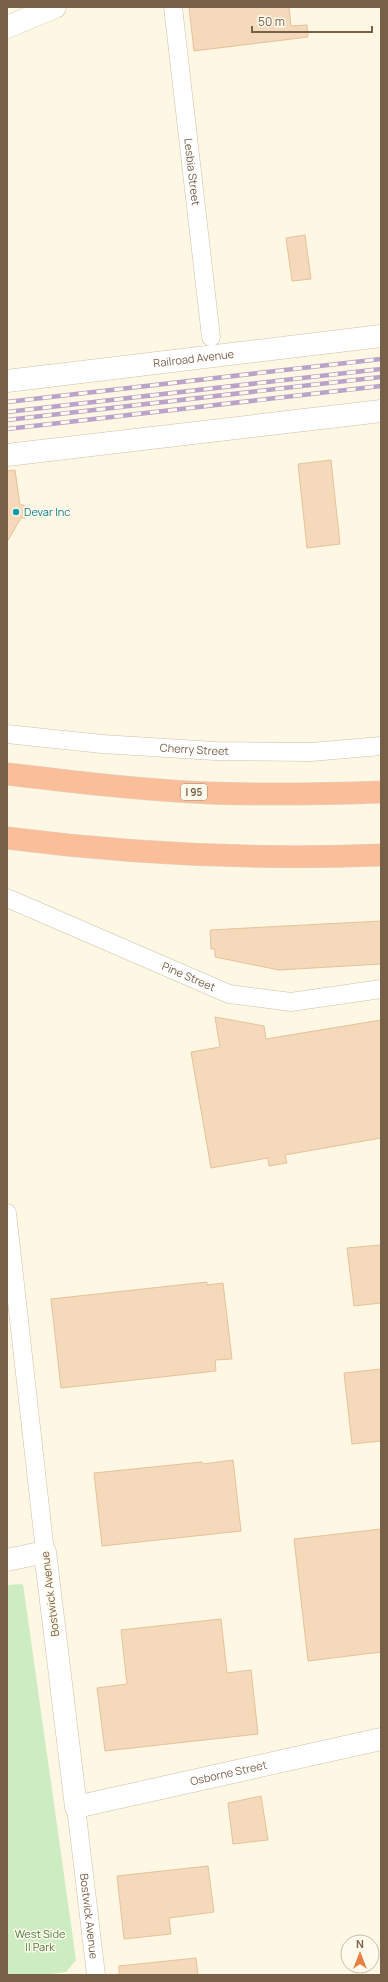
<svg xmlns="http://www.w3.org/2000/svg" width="388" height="1982" font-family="Manrope,sans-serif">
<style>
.green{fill:#ceecc2}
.building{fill:#f4d9bb;stroke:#e7c19a}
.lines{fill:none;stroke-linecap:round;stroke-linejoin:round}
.minor-casing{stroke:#cfbfaa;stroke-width:19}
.tertiary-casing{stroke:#cfbfaa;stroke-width:23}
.secondary-casing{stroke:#d3c0a7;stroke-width:23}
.motorway-casing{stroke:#ded9d3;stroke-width:23}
.minor{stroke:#fff;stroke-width:18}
.tertiary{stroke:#fff;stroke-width:22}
.secondary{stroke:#fff;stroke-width:22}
.motorway{stroke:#fabe98;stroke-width:22}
.rail-casing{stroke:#bba2c8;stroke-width:4.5}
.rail{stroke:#fffaec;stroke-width:3;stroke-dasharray:9;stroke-linecap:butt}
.culture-dot{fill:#0f9aa8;stroke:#fffaec;stroke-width:1.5}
.labels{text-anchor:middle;stroke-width:3;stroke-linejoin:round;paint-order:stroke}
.shield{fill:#fffaec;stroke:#a08e79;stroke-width:1}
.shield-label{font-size:10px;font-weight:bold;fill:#775f48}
.street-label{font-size:11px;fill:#775f48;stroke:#fffaec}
.culture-label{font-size:11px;fill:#0d838f;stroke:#fffaec;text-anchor:start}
.park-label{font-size:11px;fill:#4b7e40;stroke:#fffaec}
</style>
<rect width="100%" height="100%" fill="#fdf7e4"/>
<path class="green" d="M23,1584L76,1960L66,1972L44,1975H7V1585Z"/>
<path class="building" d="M189,7H289L291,26L307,25L308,37L194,51Z
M305,235L311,279L292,281L286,238Z
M331,460L340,544L307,548L298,464Z
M15,470L20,505H24L25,518H21L7,542V471Z
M381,921V964L279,970L215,957V949H211L210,930Z
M215,1017L264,1026L266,1039L381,1020V1138L285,1155L287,1163L269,1166L268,1158L211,1168L191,1052L220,1047Z
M381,1245V1303L354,1306L347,1248Z
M207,1282V1285L223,1283L232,1359L215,1360L216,1371L61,1388L51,1299Z
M381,1369V1441L352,1444L344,1373Z
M233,1460L241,1531L102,1546L94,1473L202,1462L203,1464Z
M381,1529V1652L308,1661L294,1539Z
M221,1619L227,1673L251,1670L258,1734L105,1751L97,1688L127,1684L121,1630Z
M261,1796L268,1840L233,1844L228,1803Z
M208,1866L214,1912L169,1918L171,1934L124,1939L117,1876Z
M196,1958L198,1975H119V1966Z"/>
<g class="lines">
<defs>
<g id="minor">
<path id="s1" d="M173,7L211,337"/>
<path id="s2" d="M7,734L102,744L215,751L311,752L381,746"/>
<path id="s3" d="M7,898L229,994L291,1002L381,989"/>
<path d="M7,1213L45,1552"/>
<path id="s4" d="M76,1807L96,1975"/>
</g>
<g id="tertiary">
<path id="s5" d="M7,381L381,336"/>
<path d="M7,455L381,411"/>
<path id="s6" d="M7,1560L45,1552L76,1807L381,1739"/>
</g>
<path id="secondary" d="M7,27L55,7"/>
<path id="motorway" d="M7,774C75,782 142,790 210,793C267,795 324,794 381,792
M7,838C132,854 255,860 381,855"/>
</defs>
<use href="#minor" class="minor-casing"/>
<use href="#tertiary" class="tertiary-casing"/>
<use href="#secondary" class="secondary-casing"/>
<use href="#motorway" class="motorway-casing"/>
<use href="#minor" class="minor"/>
<use href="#tertiary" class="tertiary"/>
<use href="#secondary" class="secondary"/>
<use href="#motorway" class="motorway"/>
<defs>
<path id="rail" d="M7,402L381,359
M7,412L381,369
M7,420L381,377
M7,429L381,386"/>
</defs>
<use href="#rail" class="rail-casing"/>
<use href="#rail" class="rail"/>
</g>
<circle class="culture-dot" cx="16" cy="512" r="4"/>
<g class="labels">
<rect class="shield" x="181" y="784" width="26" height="16" rx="3"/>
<g class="shield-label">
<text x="194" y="796">I 95</text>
</g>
<g class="street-label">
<text dy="4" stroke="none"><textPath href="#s1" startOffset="166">Lesbia Street</textPath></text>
<text dy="4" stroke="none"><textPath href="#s5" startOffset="188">Railroad Avenue</textPath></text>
<text dy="4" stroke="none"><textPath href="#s2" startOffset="188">Cherry Street</textPath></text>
<text dy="4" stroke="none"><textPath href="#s3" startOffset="198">Pine Street</textPath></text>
<text transform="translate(50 1594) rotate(-97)" y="4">Bostwick Avenue</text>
<text dy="4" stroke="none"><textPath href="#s6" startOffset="452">Osborne Street</textPath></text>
<text dy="4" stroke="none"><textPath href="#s4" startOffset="110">Bostwick Avenue</textPath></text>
</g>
<g class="culture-label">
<text x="24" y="516">Devar Inc</text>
</g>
<g class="park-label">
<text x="40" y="1938">West Side<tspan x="40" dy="13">II Park</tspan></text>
</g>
</g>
<rect width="388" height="1982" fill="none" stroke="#775f48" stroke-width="16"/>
<g transform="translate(360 1954)"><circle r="19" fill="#fffaec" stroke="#c9bcaa"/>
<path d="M0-3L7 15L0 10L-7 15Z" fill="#ec7f44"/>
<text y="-6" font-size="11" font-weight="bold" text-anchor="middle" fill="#775f48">N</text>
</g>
<path d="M252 26v6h120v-6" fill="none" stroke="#775f48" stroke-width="2"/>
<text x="258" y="26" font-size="12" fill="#775f48" stroke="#fffaec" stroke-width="3" paint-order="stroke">50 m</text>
</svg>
